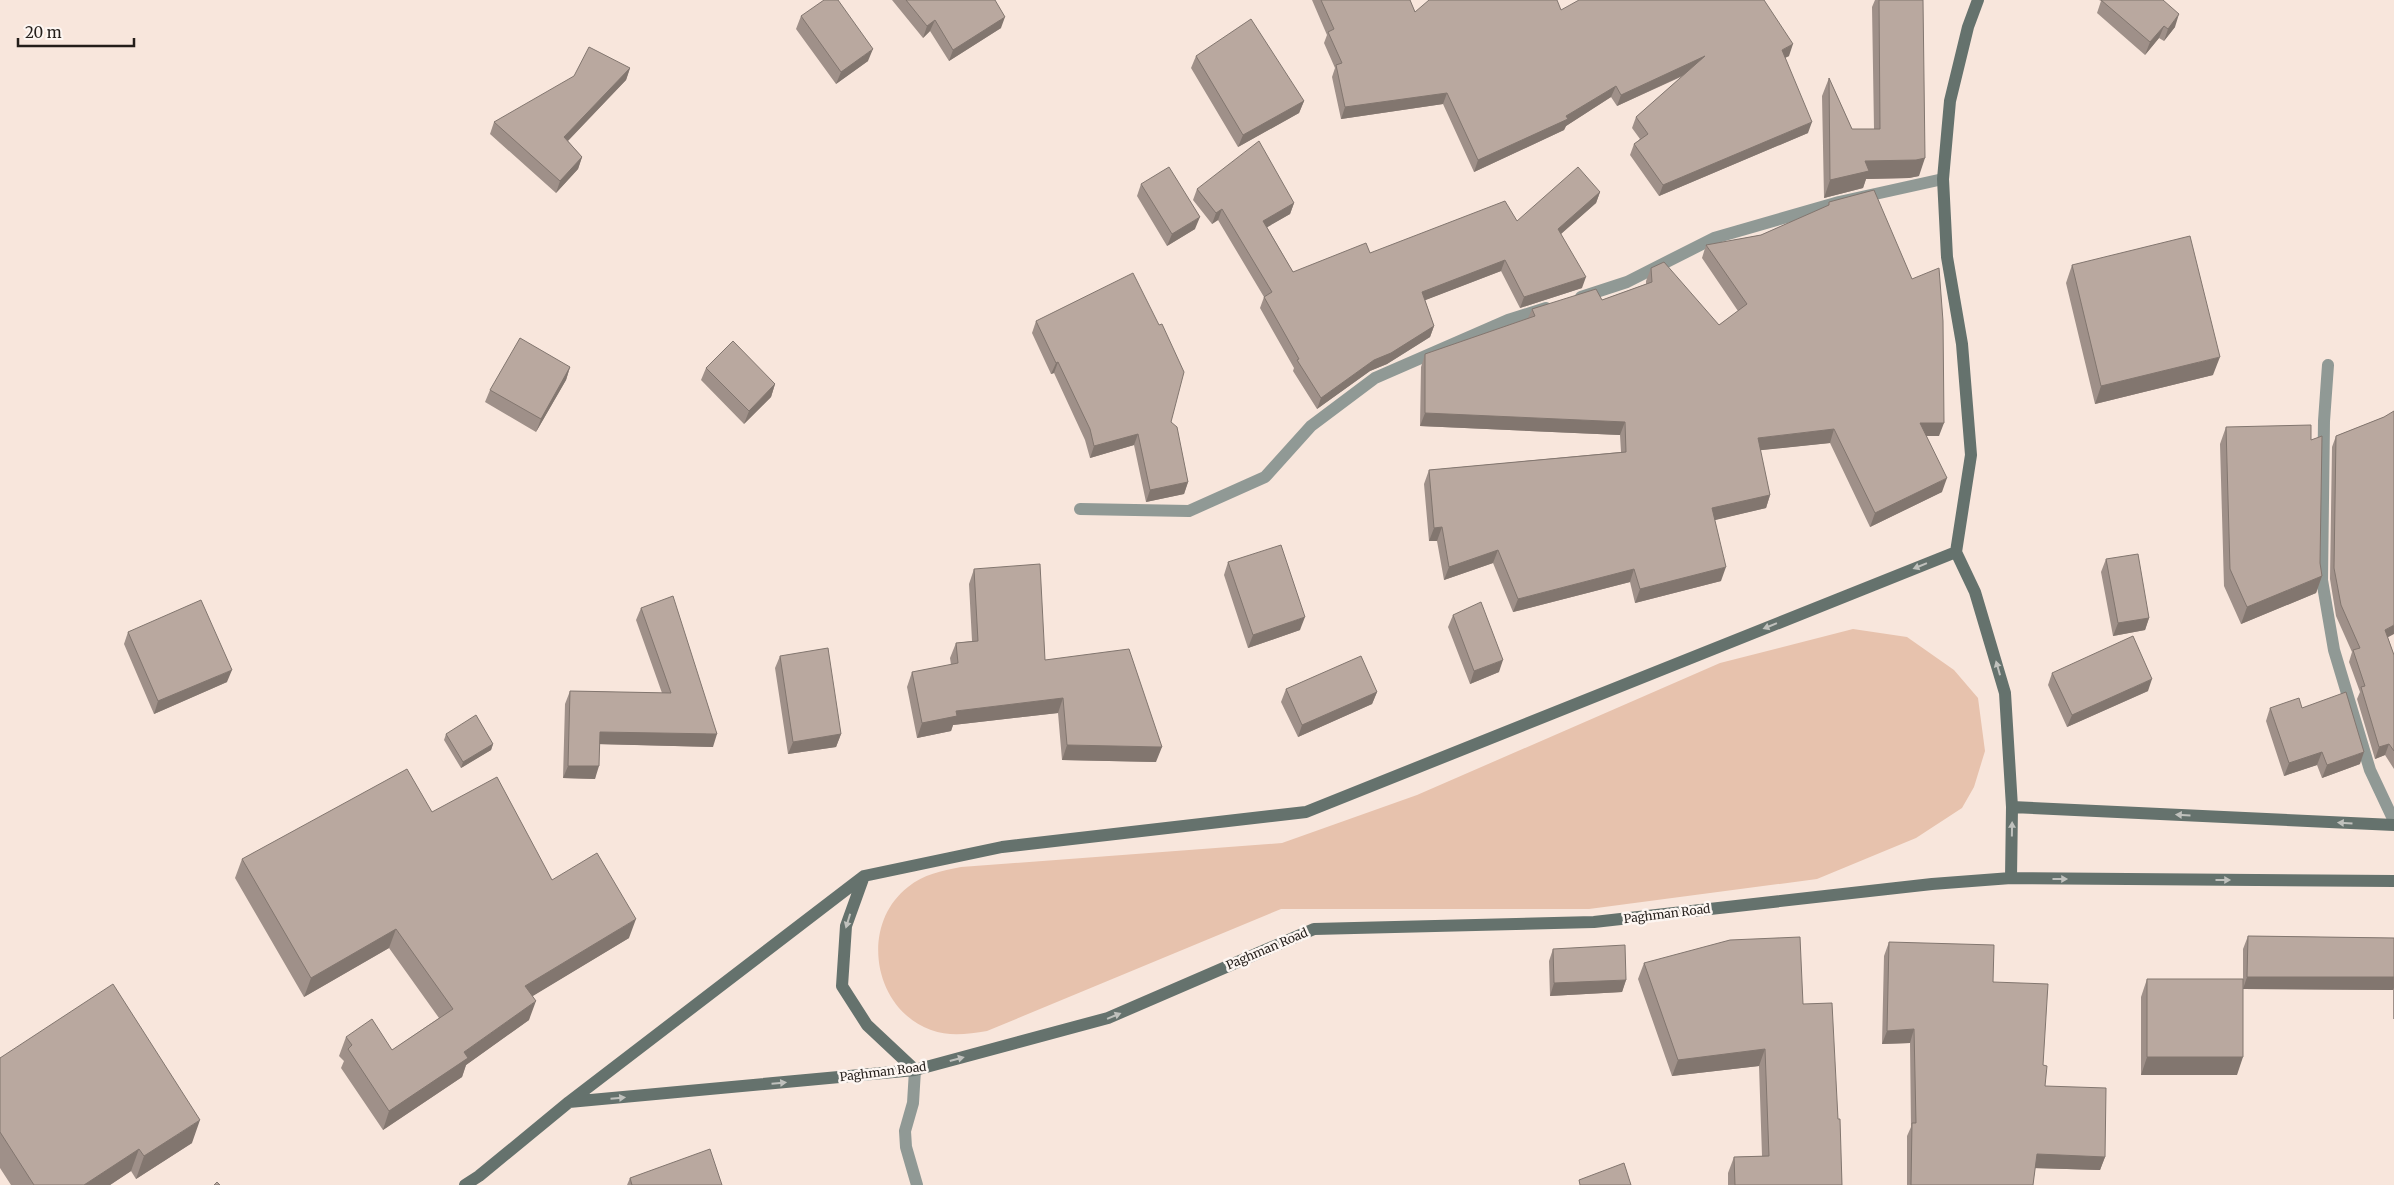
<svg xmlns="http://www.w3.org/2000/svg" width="2394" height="1185" font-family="Merriweather,serif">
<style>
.green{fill:#e7c2ad}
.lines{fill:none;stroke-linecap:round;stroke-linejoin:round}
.street{stroke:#909995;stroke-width:12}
.secondary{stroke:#65726d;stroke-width:12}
.wall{fill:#9f9089}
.shaded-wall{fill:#82766f}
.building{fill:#b9a89f;stroke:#82766f}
.oneway{fill:#c0c1bd}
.labels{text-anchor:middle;stroke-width:5;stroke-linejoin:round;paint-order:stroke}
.street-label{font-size:12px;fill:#241e1a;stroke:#fdf6f2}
</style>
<rect width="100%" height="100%" fill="#f8e6dc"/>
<path class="green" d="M1853,629L1907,637L1954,670L1978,698L1985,751L1974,787L1962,808L1916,838L1817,879L1589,909H1281L987,1031C968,1034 950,1037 931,1030C873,1009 859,925 908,887C924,874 941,871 961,867L1282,843L1417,795L1720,663Z"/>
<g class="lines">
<path class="street" d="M1581,297L1627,282L1714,238L1839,202L1943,179
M2328,365L2324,421L2322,580L2334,650L2370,770L2394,821
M1080,509L1189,511L1265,477L1311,426L1375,378L1508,320L1546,308
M915,1070L913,1103L905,1131L906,1147L917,1185"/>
<path class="secondary" d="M1956,552L1971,455L1962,344L1947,257L1943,179L1950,101L1968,27L1978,0
M2012,807L2394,825
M864,876L846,926L842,986L867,1025L915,1070
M569,1102L915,1070L1108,1018L1314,929L1594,922L1932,884L2011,878L2394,881
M465,1185L479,1176L569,1102L864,876L1002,847L1306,812L1956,552L1975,592L2005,693L2012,807L2011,878"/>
</g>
<path class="wall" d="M892,0H995L1001,28L949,61L930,31L923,38Z
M1312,0H1410L1415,12L1561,10L1789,56L1785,58L1808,133L1659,196L1630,155L1634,144L1640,139L1632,128L1636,117L1683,76L1617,106L1611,97L1566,126L1564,130L1474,172L1443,104L1341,119L1332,77L1335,68L1324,43L1327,35Z
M1875,0H1923L1919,176L1909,178L1866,179L1863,188L1824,198L1822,96L1829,78L1852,129H1874L1872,7Z
M2099,0H2163L2175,27L2164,41L2159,38L2145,55L2097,13L2101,1Z
M801,16L868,61L836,84L796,29Z
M1196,56L1304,101L1299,113L1238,147L1191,68Z
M630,68L626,80L568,141L582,157L578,169L556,193L490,134L494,122Z
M1141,184L1195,229L1167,246L1137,196Z
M1197,189L1294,203L1290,214L1267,227L1293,272L1370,253L1517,221L1600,192L1596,203L1561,234L1582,288L1520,308L1501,271L1425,300L1434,326L1430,337L1387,364L1370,371L1317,409L1293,371L1294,368L1260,308L1264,297L1218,220L1212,224L1193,200Z
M1829,202L1939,436H1926L1942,492L1870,527L1830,443L1760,450L1770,495L1766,508L1714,520L1721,581L1635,603L1630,582L1513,612L1493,563L1444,580L1437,541H1429L1424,484L1429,470L1621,452L1620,435L1420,426L1421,367L1425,354L1528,318L1532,309L1602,300L1646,284V281L1651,268L1719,325L1738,311L1702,258L1706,245L1761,235L1827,206Z
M2072,265L2213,375L2095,404L2066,283Z
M1036,321L1171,422L1188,482L1184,494L1146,502L1134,445L1090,458L1085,440L1054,373L1051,374L1032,333Z
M570,367L566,380L536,432L485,402L490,390Z
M706,368L775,384L771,397L744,424L701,380Z
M2384,417L2388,638L2394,655V769L2385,755L2375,759L2357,699L2360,692L2349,662L2352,652L2336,616L2330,579L2332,447L2336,436Z
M2226,427L2311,440L2320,563L2322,576L2316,593L2241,624L2224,586L2220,444Z
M2106,559L2149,618L2145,630L2113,636L2101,572Z
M1228,562L1300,630L1248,648L1224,575Z
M974,569L1045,660L1156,762L1062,760L1058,713L953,725L951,731L917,738L907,687L912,672L951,665L950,658L956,643L972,641L969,584Z
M641,608L713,747L599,744L595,779L563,778L565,704L570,691L662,693L636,620Z
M1453,615L1499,672L1470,684L1448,627Z
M128,632L227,682L154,714L124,644Z
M780,656L841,734L836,747L788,754L775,668Z
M2052,673L2148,691L2067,727L2048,685Z
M1286,689L1377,692L1372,704L1298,737L1281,702Z
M2270,708H2302L2360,764L2322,778L2317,765L2284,776L2266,721Z
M446,734L493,744L491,750L461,768L444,740Z
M432,812L552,880L629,938L532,996L529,1020L466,1065L462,1077L383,1130L341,1068L344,1061L339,1056L346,1037L392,1050L439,1018L389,948L304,997L235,878L242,859Z
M2248,936L2394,938V1019H2393V990L2243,989L2237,1075H2141V997L2147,979L2243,984V949Z
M1889,942L1993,982L2043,1065L2045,1086L2105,1157L2100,1170L2035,1168L2033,1185H1907V1136L1911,1127L1910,1043L1882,1044L1884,956Z
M1553,949L1626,980L1622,992L1550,996L1549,961Z
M1644,963L1803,1004L1838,1119L1842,1185H1728V1173L1734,1157L1762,1156L1759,1066L1672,1076L1638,979Z
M0,1058L192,1143L136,1179L131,1171L110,1185H11L0,1168Z
M630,1178L722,1185H627Z"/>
<path class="shaded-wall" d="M2179,14L2175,27L2164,41L2168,29Z
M1005,17L1001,28L949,61L953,50Z
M935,20L930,31L923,38L927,26Z
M2164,26L2159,38L2145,55L2150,42Z
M1793,44L1789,56L1778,61L1782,50Z
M873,49L868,61L836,84L841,72Z
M1705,56L1701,67L1617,106L1621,95Z
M630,68L626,80L559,150L564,137Z
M1616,86L1611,97L1566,126L1564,130L1474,172L1478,160L1566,116Z
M1447,93L1443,104L1341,119L1345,107Z
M1304,101L1299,113L1238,147L1243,135Z
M1812,122L1808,133L1659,196L1663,185Z
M582,157L578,169L556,193L560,181Z
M1925,158L1919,176L1909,178L1866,179L1863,188L1824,198L1830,180L1865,161Z
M1600,192L1596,203L1554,240L1558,229Z
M1294,203L1290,214L1259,232L1263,221Z
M1222,209L1218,220L1212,224L1216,213Z
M1200,217L1195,229L1167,246L1172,234Z
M1505,260L1501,271L1418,303L1422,292Z
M1586,277L1582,288L1520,308L1524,297Z
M1434,326L1430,337L1387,364L1370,371L1317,409L1321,398L1374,360Z
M2220,357L2213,375L2095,404L2101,386Z
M1058,362L1054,373L1051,374L1056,363Z
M570,367L566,380L536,432L541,419Z
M775,384L771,397L744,424L749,411Z
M1425,413L1625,422L1620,435L1420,426Z
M1920,423H1944L1939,436H1915Z
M1834,429L1830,443L1753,451L1758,438Z
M1138,434L1134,445L1090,458L1094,446Z
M1947,478L1942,492L1870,527L1875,513Z
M1188,482L1184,494L1146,502L1150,490Z
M1770,495L1766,508L1707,522L1712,508Z
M1442,527L1437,541H1429L1434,528Z
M1498,550L1493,563L1444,580L1449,567Z
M1726,567L1721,581L1635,603L1640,589Z
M1634,569L1630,582L1513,612L1518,599Z
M2322,576L2316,593L2241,624L2247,607Z
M1305,617L1300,630L1248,648L1253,635Z
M2149,618L2145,630L2113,636L2118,623Z
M2394,625V634L2381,641L2385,630Z
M1503,660L1499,672L1470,684L1474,671Z
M232,670L227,682L154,714L158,701Z
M2152,679L2148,691L2067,727L2072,715Z
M1377,692L1372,704L1298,737L1302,725Z
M1063,698L1058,713L953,725L951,731L917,738L922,723L956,711Z
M600,732L717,734L713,747L595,744Z
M841,734L836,747L788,754L793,742Z
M493,744L491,750L461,768L463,762Z
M2389,744L2385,755L2375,759L2379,747Z
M1067,745L1162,747L1156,762L1062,760Z
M2322,752L2317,765L2284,776L2289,763Z
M2364,752L2360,764L2322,778L2327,765Z
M568,766H599L595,779L563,778Z
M636,919L629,938L518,1005L525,986Z
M396,929L389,948L304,997L311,978Z
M2247,977H2394V988L2393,990L2243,989Z
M1626,980L1622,992L1550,996L1554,983Z
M536,1001L529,1020L466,1065L462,1077L383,1130L389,1111L464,1052Z
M1914,1029L1910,1043L1882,1044L1887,1031Z
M1765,1049L1759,1066L1672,1076L1678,1060Z
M2147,1057H2243L2237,1075H2141Z
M200,1120L192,1143L136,1179L144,1156Z
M139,1149L131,1171L110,1185H84Z
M2037,1154L2105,1157L2100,1170L2032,1168Z"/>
<path class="building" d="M824,0H838L873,49L841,72L801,16Z
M906,0H995L1005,17L953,50L935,20L927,26Z
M1321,0H1410L1415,12L1429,0H1557L1561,10L1579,0H1764L1793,44L1782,50L1812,122L1663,185L1634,144L1648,134L1636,117L1705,56L1621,95L1616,86L1566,116L1568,119L1478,160L1447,93L1345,107L1336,65L1342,63L1328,32L1334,29Z
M1879,0H1923L1925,158L1916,160L1865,161L1869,171L1830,180L1829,78L1852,129H1880Z
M2101,0H2163L2179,14L2168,29L2164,26L2150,42Z
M1251,19L1304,101L1243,135L1196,56Z
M589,47L630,68L564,137L582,157L560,181L494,122L574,76Z
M1259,141L1294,203L1263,221L1293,272L1366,243L1370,253L1505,201L1517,221L1578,167L1600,192L1558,229L1586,277L1524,297L1505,260L1422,292L1434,326L1391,353L1374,360L1321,398L1297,360L1299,359L1264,297L1272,292L1222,209L1216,213L1197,189Z
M1169,167L1200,217L1172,234L1141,184Z
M1874,190L1912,279L1939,268L1943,321L1944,423H1920L1947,478L1875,513L1834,429L1758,438L1770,495L1712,508L1726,567L1640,589L1634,569L1518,599L1498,550L1449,567L1442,527L1434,528L1429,470L1626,452L1625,422L1425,413V354L1535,316L1532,309L1596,289L1602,300L1652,282L1651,268L1664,262L1719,325L1747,304L1706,245L1761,235L1829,205V202Z
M2190,236L2220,357L2101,386L2072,265Z
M1133,273L1159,325L1162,324L1184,372L1171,422L1177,427L1188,482L1150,490L1138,434L1094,446L1090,429L1058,362L1056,363L1036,321Z
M520,338L570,367L541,419L490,390Z
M733,341L775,384L749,411L706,368Z
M2394,411V625L2385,630L2394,655V751L2389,744L2379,747L2361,687L2365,686L2353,650L2360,648L2341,605L2334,568L2336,436L2384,417Z
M2311,425V440L2322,436L2320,563L2322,576L2247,607L2230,569L2226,427Z
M1281,545L1305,617L1253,635L1228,562Z
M2138,554L2149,618L2118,623L2106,559Z
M1040,564L1045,660L1129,649L1162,747L1067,745L1063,698L956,711L957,716L922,723L912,672L958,663L956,643L978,641L974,569Z
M673,596L717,734L600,732L599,766H568L570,691L671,693L641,608Z
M201,600L232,670L158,701L128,632Z
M1481,602L1503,660L1474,671L1453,615Z
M2133,636L2152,679L2072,715L2052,673Z
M828,648L841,734L793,742L780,656Z
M1361,656L1377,692L1302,725L1286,689Z
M2346,692L2364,752L2327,765L2322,752L2289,763L2270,708L2299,698L2302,708Z
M476,715L493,744L463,762L446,734Z
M407,769L432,812L497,777L552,880L597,853L636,919L525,986L536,1001L464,1052L468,1058L389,1111L348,1049L352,1045L346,1037L372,1019L392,1050L453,1009L396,929L311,978L242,859Z
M2248,936L2394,938V977H2247Z
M1800,937L1803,1004L1832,1003L1838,1119H1840L1842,1185H1735L1734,1157L1769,1156L1765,1049L1678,1060L1644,963L1730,940Z
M1889,942L1994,945L1993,982L2048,984L2043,1065L2047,1066L2045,1086L2106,1088L2105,1157L2037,1154L2033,1185H1911L1912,1123H1916L1914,1029L1887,1031Z
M1625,945L1626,980L1554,983L1553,949Z
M2147,979H2243V1057H2147Z
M113,984L200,1120L144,1156L139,1149L84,1185H34L0,1132V1058Z
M710,1149L722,1185H632L630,1178Z
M1624,1163L1631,1185H1580L1579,1180Z
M217,1182L220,1185H214Z"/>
<defs><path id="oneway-solid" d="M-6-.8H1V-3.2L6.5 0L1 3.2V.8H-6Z" transform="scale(1.25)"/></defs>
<g class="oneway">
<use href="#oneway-solid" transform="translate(1920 566) rotate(158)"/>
<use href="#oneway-solid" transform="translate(1770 626) rotate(158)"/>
<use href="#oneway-solid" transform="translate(1998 668) rotate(-106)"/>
<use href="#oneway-solid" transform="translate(2183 815) rotate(-177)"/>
<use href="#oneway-solid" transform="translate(2345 823) rotate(-177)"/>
<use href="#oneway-solid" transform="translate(2012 829) rotate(-89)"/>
<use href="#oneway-solid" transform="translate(2060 879)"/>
<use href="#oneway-solid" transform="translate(2223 880)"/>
<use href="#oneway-solid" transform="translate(848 921) rotate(107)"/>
<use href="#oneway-solid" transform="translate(1114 1016) rotate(-22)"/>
<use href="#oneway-solid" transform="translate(957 1059) rotate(-15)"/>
<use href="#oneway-solid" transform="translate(779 1083) rotate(-5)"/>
<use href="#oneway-solid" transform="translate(618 1098) rotate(-5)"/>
</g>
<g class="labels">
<g class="street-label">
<text transform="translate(1667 914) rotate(-7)" y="4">Paghman Road</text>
<text transform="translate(1267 949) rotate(-23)" y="4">Paghman Road</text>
<text transform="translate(883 1072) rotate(-7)" y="4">Paghman Road</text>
</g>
</g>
<path d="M18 38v8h116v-8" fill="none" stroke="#241e1a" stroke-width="2.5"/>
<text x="25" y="38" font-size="15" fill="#241e1a" stroke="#fdf6f2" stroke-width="4" paint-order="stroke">20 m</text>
</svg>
